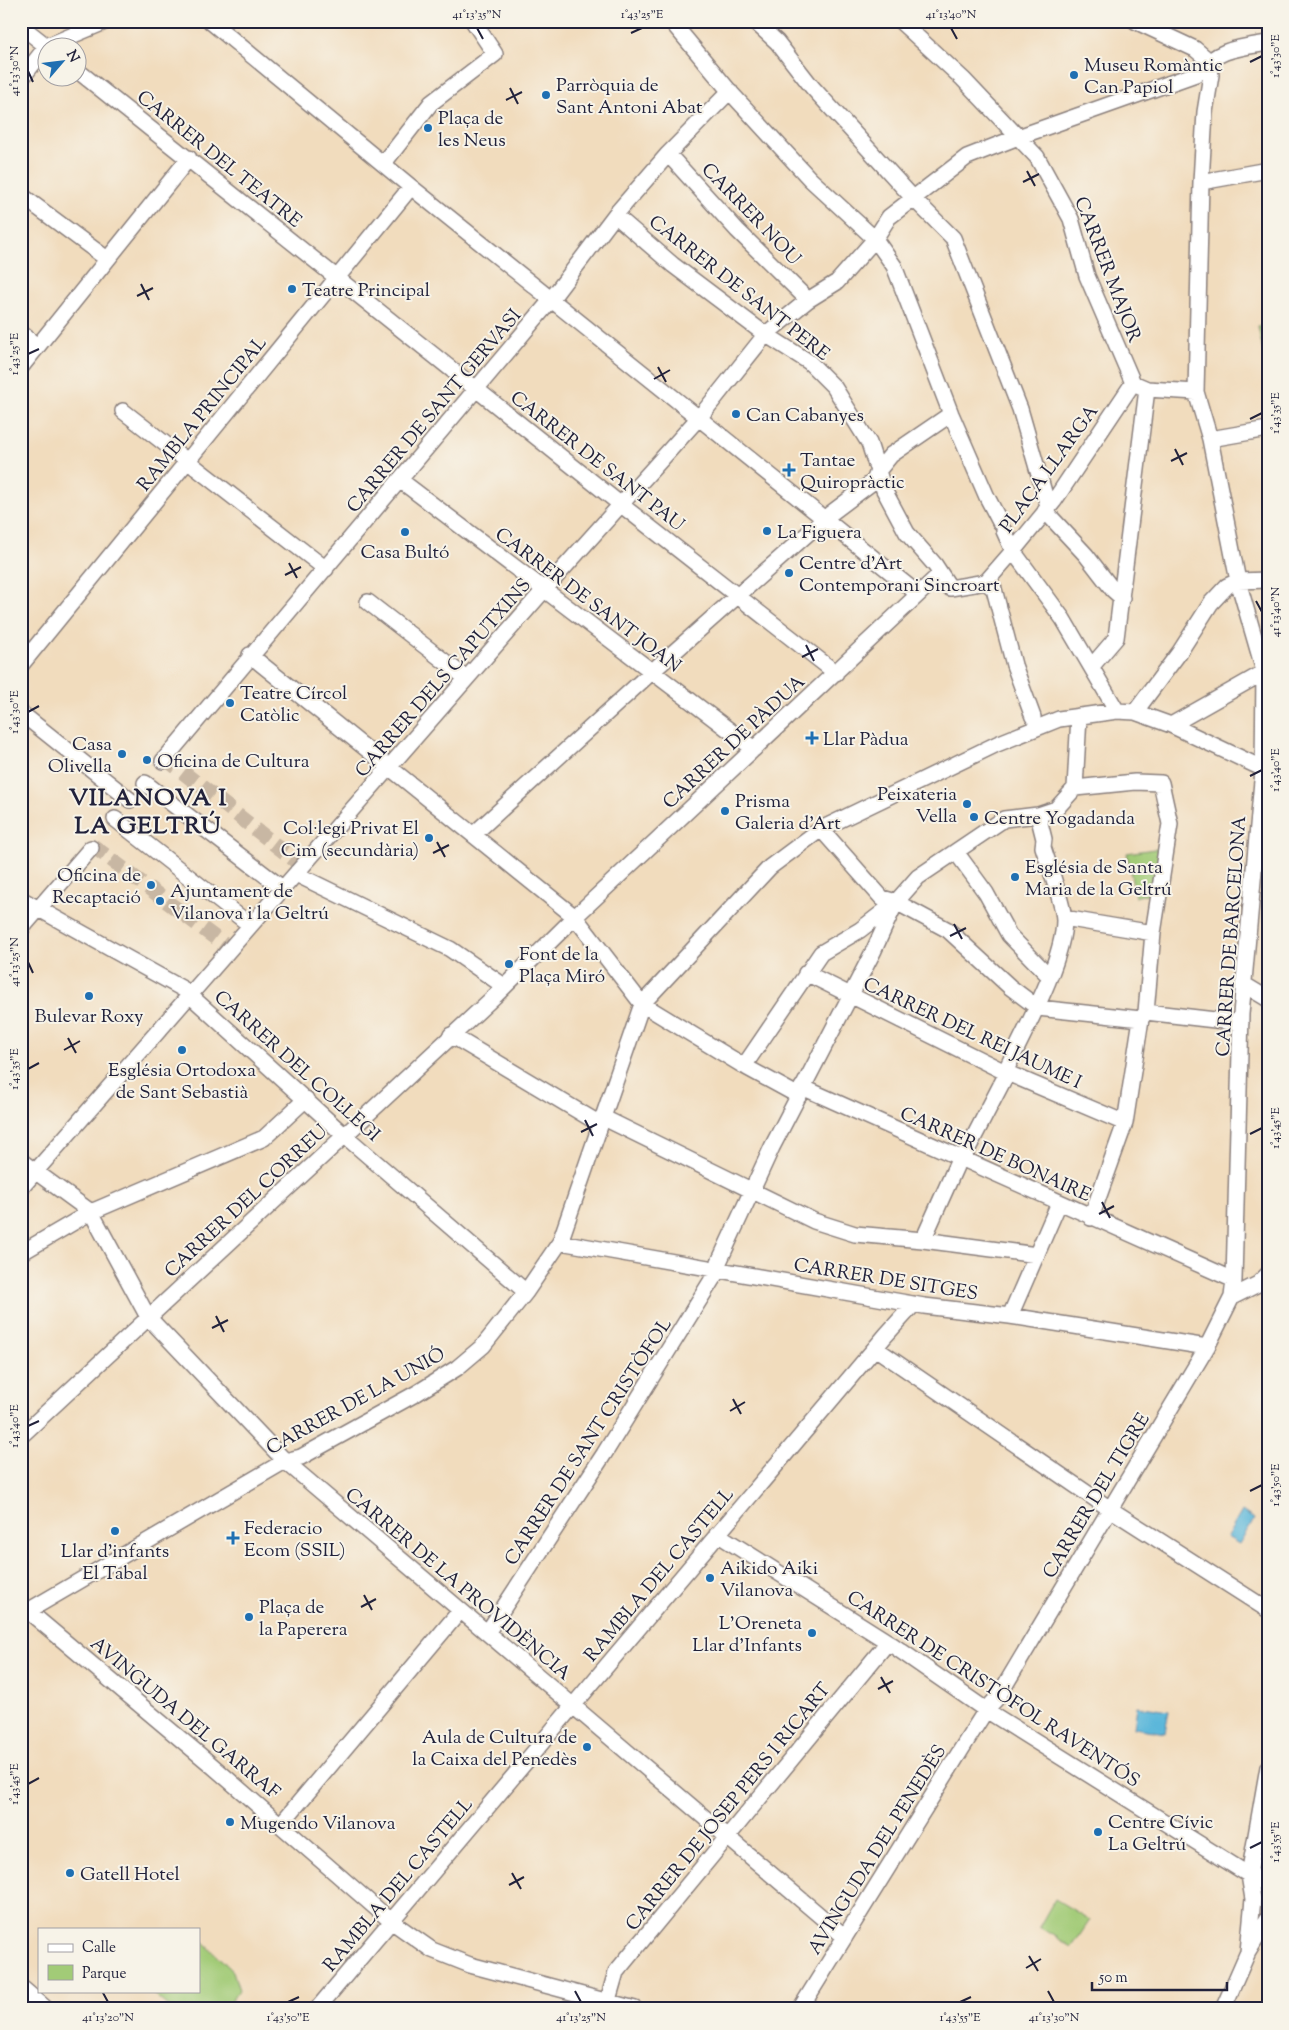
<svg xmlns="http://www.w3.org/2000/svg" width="1289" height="2030" font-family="'Sorts Mill Goudy',serif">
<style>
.green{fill:#a2cb77;stroke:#627659}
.water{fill:#5cb7da;stroke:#3f6c8a}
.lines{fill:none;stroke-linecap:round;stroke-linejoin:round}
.street-tunnel{stroke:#c8b7a3;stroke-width:15;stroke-dasharray:15 8;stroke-linecap:butt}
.street-casing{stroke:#8a7f7c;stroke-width:18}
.secondary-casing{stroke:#8a7f7c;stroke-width:24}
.street{stroke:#fff;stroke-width:15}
.secondary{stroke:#fff;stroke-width:21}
.ticks{fill:none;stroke:#22223b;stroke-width:2}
.poi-dot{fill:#1f6fb2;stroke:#f7f3e8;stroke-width:2}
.labels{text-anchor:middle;stroke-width:4;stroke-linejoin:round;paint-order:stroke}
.poi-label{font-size:19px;fill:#22223b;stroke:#f7f3e8;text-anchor:start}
.street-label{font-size:19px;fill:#22223b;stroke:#f7f3e8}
.district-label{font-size:24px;font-weight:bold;letter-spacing:1px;fill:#22223b;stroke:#f7f3e8}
.neatline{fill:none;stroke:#22223b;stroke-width:2}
.ticks-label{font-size:12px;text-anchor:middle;fill:#22223b}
</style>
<rect width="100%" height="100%" fill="#f7f3e8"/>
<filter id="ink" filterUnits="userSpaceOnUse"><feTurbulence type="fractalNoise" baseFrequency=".02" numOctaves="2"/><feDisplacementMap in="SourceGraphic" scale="10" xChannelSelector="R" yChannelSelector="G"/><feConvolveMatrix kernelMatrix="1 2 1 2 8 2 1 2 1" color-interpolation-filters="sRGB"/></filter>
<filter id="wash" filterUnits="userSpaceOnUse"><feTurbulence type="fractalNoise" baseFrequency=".0096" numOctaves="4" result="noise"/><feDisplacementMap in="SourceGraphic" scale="20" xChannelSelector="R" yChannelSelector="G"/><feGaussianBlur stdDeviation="1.12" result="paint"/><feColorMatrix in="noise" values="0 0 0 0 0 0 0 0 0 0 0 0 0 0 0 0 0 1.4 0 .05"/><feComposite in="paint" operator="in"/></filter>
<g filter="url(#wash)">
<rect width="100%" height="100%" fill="#f1dcbd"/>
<path class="green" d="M1268,324V362H1265L1258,326Z
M1161,848L1153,892L1135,897L1127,853Z
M1055,1899L1090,1920L1072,1947L1039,1927Z
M199,1938L233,1971L239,1990L225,2009H171L150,1991H199Z"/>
<path class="water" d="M1242,1511L1254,1519L1239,1544L1227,1537Z
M1137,1706L1169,1711L1165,1733L1134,1728Z"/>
</g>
<g filter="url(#ink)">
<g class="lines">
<path class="street-tunnel" d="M165,758L302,866
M93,846L230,949"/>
<defs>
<path id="street" d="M210,21L411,187L918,594
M671,21L731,93L810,179L875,239L894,266L951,414L987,497L1000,522
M754,21L777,42L812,87L913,198L953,238L1020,409L1048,506
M900,21L963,79L1037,157L1071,219L1087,276L1133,383
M21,26L49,48
M78,71L615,500L836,673
M21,79L47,46L107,21
M668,154L737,230L808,300
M384,163L431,103L495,54L473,21
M1201,182L1268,170
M21,195L107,259
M615,215L673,265L762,332L809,362L834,387L869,443L884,490L907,533L935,565L950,588L986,582L1013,551L1054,501L1133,383L1147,389L1196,392
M21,333L37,346
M21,367L189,158
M123,411L326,569
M1210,439L1268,429
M400,480L754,749
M1045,511L1086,555L1113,590L1122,598
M1004,531L1013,551L1063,619L1117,711
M986,582L994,589L1014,665L1033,717
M368,602L466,678
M250,655L575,917L642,1004L744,1066L799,1096
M21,665L411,187
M1092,666L1116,638L1147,389
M1135,712L1179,653L1211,603L1227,586L1238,581L1268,580
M21,713L130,800
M1171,725L1268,670
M163,761L546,306L615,215L668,154L730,91
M145,783L282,888
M1075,788L1135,782L1161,783L1170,824L1153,933L1146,1012L1141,1019L1125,1123L1091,1218
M115,819L250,925
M821,829L882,898L896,902L948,930L1010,987L1038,1008L1141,1019
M474,834L656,668L830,514L874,481L878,471L891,455L951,414
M956,852L986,893L1009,935L1049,976
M297,872L302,877L450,949L504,986
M21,899L183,989L344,1135L526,1292
M1064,918L1153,933
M21,929L91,848
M806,973L1005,1072L1125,1123
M1243,984L1268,999
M1146,1012L1241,1023
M451,1035L600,1124
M744,1066L821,953L860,930L896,902L918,877L1004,819L1038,815L1056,809L1075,788L1079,716
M802,1087L1234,1280
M602,1117L814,1221L855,1234L923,1240L1037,1255
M21,1161L91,1212L148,1317L285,1461L845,1937
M21,1188L544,590L703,413L766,334L808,300L837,282L875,239L889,217L967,157L1018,137L1196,74C1217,49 1237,48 1268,43
M923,1240L957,1164L963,1158L1004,1079L1005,1072C1023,1034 1064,961 1064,920C1064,905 1048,864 1043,847L1044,839L1038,815
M560,1242L924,1306L1010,1316L1207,1347
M21,1253L91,1212L264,1138L306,1099
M1232,1297L1258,1284L1268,1274
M1010,1316L1059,1203
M875,1348L1110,1509L1268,1610
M21,1436L497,994L578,914L940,574
M717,1534L888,1642L986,1710L1249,1875L1268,1884
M21,1605L208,1762L391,1921L432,1950L470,1965L635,2009
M21,1615L285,1461L301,1457L417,1393L457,1368L483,1346L526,1292L560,1242L642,1004L770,867L821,829L997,744L1059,719L1117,711L1135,712L1171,725L1268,771
M487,1633L604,1454L718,1270L719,1262L772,1147L874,950L896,902
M281,1824L460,1611
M1248,1952L1253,1899L1249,1875L1268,1767
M608,2000L616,1972L888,1642
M317,2009L886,1335L914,1304
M800,2009L974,1729L986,1710L998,1697L1207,1347L1232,1297L1234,1280L1241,1014L1263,770L1264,671L1238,581L1210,439L1196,392L1201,182L1205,112L1211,75L1208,60L1195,49L1135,21
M1223,2009L1248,1952L1268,1919"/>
<path id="secondary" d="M21,1991L42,2009"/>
</defs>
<use href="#street" class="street-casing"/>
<use href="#secondary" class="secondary-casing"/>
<use href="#street" class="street"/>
<use href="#secondary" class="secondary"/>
</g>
</g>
<path class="ticks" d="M477,28L483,39M951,28L957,39M631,33L642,28M1250,62L1262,56M28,71L33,82M510,88L518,104M506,100L522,92M1027,171L1035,186M1023,182L1039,174M141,284L149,300M137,296L153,288M28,354L39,349M658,367L666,382M654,379L670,370M1250,419L1262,413M1175,449L1183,465M1171,461L1187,453M289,563L297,578M285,575L301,567M1256,601L1262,612M806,645L814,661M802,657L818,649M28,712L39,706M1250,776L1262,770M437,842L445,857M433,853L449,845M954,924L962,939M950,936L966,928M28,962L33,973M68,1038L76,1053M64,1050L80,1041M28,1069L39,1063M585,1120L593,1136M581,1132L597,1124M1250,1134L1262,1128M1102,1202L1110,1218M1099,1214L1114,1206M216,1316L224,1332M212,1328L228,1320M733,1399L741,1414M730,1411L745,1402M28,1426L39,1421M1250,1491L1262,1485M364,1595L372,1610M361,1607L376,1599M881,1677L890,1693M878,1689L893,1681M28,1784L39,1778M1250,1848L1262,1842M512,1873L521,1889M509,1885L524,1877M1029,1956L1038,1971M1026,1968L1041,1959M102,1991L108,2002M575,1991L581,2002M1048,1991L1054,2002M288,2002L299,1997M960,2002L971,1997"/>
<g class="poi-dot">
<circle cx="1074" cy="75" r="5"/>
<circle cx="546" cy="95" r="5"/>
<circle cx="428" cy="128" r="5"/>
<circle cx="292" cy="289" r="5"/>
<circle cx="736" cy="414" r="5"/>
<path d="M786.5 462.5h5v5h5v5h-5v5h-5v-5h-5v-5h5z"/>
<circle cx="767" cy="531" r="5"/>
<circle cx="405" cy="532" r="5"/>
<circle cx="789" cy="573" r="5"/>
<circle cx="230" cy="703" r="5"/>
<path d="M809.5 730.5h5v5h5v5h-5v5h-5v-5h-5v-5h5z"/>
<circle cx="122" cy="754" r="5"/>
<circle cx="147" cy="760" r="5"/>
<circle cx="967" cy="804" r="5"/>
<circle cx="725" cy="811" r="5"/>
<circle cx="974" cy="817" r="5"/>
<circle cx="429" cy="838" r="5"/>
<circle cx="1015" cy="877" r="5"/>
<circle cx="151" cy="885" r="5"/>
<circle cx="160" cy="901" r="5"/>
<circle cx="509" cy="964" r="5"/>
<circle cx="89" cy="996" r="5"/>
<circle cx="182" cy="1050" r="5"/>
<circle cx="115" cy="1531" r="5"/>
<path d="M230.5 1530.5h5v5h5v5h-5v5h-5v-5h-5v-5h5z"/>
<circle cx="710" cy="1578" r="5"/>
<circle cx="249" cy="1617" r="5"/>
<circle cx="812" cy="1633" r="5"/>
<circle cx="587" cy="1747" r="5"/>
<circle cx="230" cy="1822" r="5"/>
<circle cx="1098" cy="1832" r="5"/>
<circle cx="70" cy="1873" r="5"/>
</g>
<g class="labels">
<g class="poi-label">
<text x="1084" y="71">Museu Romàntic<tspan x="1084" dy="22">Can Papiol</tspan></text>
<text x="556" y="91">Parròquia de<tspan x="556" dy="22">Sant Antoni Abat</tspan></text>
<text x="438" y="124">Plaça de<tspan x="438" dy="22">les Neus</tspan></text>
<text x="302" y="296">Teatre Principal</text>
<text x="746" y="421">Can Cabanyes</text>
<text x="800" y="466">Tantae<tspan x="800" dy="22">Quiropràctic</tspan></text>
<text x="777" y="538">La Figuera</text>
<text x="405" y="558" text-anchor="middle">Casa Bultó</text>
<text x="799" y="569">Centre d'Art<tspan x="799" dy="22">Contemporani Sincroart</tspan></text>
<text x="240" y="699">Teatre Círcol<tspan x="240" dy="22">Catòlic</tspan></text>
<text x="823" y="745">Llar Pàdua</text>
<text x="112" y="750" text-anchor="end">Casa<tspan x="112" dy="22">Olivella</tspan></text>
<text x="157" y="767">Oficina de Cultura</text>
<text x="957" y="800" text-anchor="end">Peixateria<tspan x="957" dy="22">Vella</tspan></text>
<text x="735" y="807">Prisma<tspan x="735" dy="22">Galeria d'Art</tspan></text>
<text x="984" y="824">Centre Yogadanda</text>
<text x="419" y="834" text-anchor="end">Col·legi Privat El<tspan x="419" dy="22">Cim (secundària)</tspan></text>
<text x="1025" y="873">Església de Santa<tspan x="1025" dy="22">Maria de la Geltrú</tspan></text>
<text x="141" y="881" text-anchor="end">Oficina de<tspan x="141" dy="22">Recaptació</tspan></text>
<text x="170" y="897">Ajuntament de<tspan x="170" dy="22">Vilanova i la Geltrú</tspan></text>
<text x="519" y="960">Font de la<tspan x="519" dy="22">Plaça Miró</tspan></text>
<text x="89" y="1022" text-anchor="middle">Bulevar Roxy</text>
<text x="182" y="1076" text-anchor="middle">Església Ortodoxa<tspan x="182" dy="22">de Sant Sebastià</tspan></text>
<text x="244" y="1534">Federacio<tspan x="244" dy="22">Ecom (SSIL)</tspan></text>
<text x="115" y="1557" text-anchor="middle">Llar d'infants<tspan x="115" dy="22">El Tabal</tspan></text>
<text x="720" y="1574">Aikido Aiki<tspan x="720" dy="22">Vilanova</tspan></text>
<text x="259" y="1613">Plaça de<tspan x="259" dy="22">la Paperera</tspan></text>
<text x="802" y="1629" text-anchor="end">L'Oreneta<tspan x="802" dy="22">Llar d'Infants</tspan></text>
<text x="577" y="1743" text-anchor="end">Aula de Cultura de<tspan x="577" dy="22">la Caixa del Penedès</tspan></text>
<text x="1108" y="1828">Centre Cívic<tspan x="1108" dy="22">La Geltrú</tspan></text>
<text x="240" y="1829">Mugendo Vilanova</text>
<text x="80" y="1880">Gatell Hotel</text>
</g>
<g class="street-label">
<text transform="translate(220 158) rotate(39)" y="7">CARRER DEL TEATRE</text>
<text transform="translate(752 213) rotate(46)" y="7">CARRER NOU</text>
<text transform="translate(1109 269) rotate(69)" y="7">CARRER MAJOR</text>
<text transform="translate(740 287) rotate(38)" y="7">CARRER DE SANT PERE</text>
<text transform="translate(433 410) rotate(-50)" y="7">CARRER DE SANT GERVASI</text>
<text transform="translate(201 413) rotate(-51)" y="7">RAMBLA PRINCIPAL</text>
<text transform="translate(598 460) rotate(38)" y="7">CARRER DE SANT PAU</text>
<text transform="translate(1048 468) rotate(-54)" y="7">PLAÇA LLARGA</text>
<text transform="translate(589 599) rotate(37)" y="7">CARRER DE SANT JOAN</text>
<text transform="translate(442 677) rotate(-49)" y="7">CARRER DELS CAPUTXINS</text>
<text transform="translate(733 741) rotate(-43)" y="7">CARRER DE PÀDUA</text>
<text transform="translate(1230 936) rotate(-86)" y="7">CARRER DE BARCELONA</text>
<text transform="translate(973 1032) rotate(25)" y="7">CARRER DEL REI JAUME I</text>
<text transform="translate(298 1065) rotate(42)" y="7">CARRER DEL COL·LEGI</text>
<text transform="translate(996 1153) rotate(24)" y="7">CARRER DE BONAIRE</text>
<text transform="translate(245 1200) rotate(-43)" y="7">CARRER DEL CORREU</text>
<text transform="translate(886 1278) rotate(9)" y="7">CARRER DE SITGES</text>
<text transform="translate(355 1400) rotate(-29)" y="7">CARRER DE LA UNIÓ</text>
<text transform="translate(587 1441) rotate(-57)" y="7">CARRER DE SANT CRISTÒFOL</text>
<text transform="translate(1095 1495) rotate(-59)" y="7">CARRER DEL TIGRE</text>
<text transform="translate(658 1574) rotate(-50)" y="7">RAMBLA DEL CASTELL</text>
<text transform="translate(459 1583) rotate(40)" y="7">CARRER DE LA PROVIDÈNCIA</text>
<text transform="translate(994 1688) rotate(33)" y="7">CARRER DE CRISTÒFOL RAVENTÓS</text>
<text transform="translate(186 1717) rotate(40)" y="7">AVINGUDA DEL GARRAF</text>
<text transform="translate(727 1806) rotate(-51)" y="7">CARRER DE JOSEP PERS I RICART</text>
<text transform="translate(876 1849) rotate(-58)" y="7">AVINGUDA DEL PENEDÈS</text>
<text transform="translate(397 1884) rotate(-50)" y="7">RAMBLA DEL CASTELL</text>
</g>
<g class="district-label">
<text x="148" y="805">VILANOVA I<tspan x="148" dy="28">LA GELTRÚ</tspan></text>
</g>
</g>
<rect width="1289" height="2030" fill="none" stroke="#f7f3e8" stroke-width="55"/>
<rect x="38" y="1928" width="162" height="65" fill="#f7f3e8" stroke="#a29fa3"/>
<rect x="48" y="1944" width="25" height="8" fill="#ffffff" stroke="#a29fa3"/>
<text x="82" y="1952" font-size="15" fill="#22223b">Calle</text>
<rect x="48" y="1965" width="25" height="15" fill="#a2cb77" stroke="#a29fa3"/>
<text x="82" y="1978" font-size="15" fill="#22223b">Parque</text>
<g transform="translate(62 62) rotate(62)"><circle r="24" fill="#f7f3e8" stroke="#a29fa3"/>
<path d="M0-4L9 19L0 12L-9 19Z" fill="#1f6fb2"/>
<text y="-8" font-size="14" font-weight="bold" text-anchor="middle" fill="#22223b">N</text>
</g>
<path d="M1092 1982v8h135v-8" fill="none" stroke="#22223b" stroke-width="2.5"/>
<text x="1099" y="1982" font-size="15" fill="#22223b" stroke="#f7f3e8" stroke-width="4" paint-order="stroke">50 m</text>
<rect x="28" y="28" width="1234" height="1974" class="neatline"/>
<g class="ticks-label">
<text x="477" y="18">41°13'35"N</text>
<text x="642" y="18">1°43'25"E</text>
<text x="951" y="18">41°13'40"N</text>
<text transform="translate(1275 56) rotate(-90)" y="4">1°43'30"E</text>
<text transform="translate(14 71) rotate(-90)" y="4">41°13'30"N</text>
<text transform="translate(14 354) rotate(-90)" y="4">1°43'25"E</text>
<text transform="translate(1275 413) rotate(-90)" y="4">1°43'35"E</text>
<text transform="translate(1275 612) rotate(-90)" y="4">41°13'40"N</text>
<text transform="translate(14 712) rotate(-90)" y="4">1°43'30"E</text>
<text transform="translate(1275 770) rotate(-90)" y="4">1°43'40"E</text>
<text transform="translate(14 962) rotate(-90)" y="4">41°13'25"N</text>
<text transform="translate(14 1069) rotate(-90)" y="4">1°43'35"E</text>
<text transform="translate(1275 1128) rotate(-90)" y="4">1°43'45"E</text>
<text transform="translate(14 1426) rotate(-90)" y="4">1°43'40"E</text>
<text transform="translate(1275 1485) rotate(-90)" y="4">1°43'50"E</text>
<text transform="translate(14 1784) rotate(-90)" y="4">1°43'45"E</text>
<text transform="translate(1275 1842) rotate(-90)" y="4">1°43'55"E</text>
<text x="108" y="2021">41°13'20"N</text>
<text x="288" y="2021">1°43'50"E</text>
<text x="581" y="2021">41°13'25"N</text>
<text x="960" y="2021">1°43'55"E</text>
<text x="1054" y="2021">41°13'30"N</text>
</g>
</svg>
